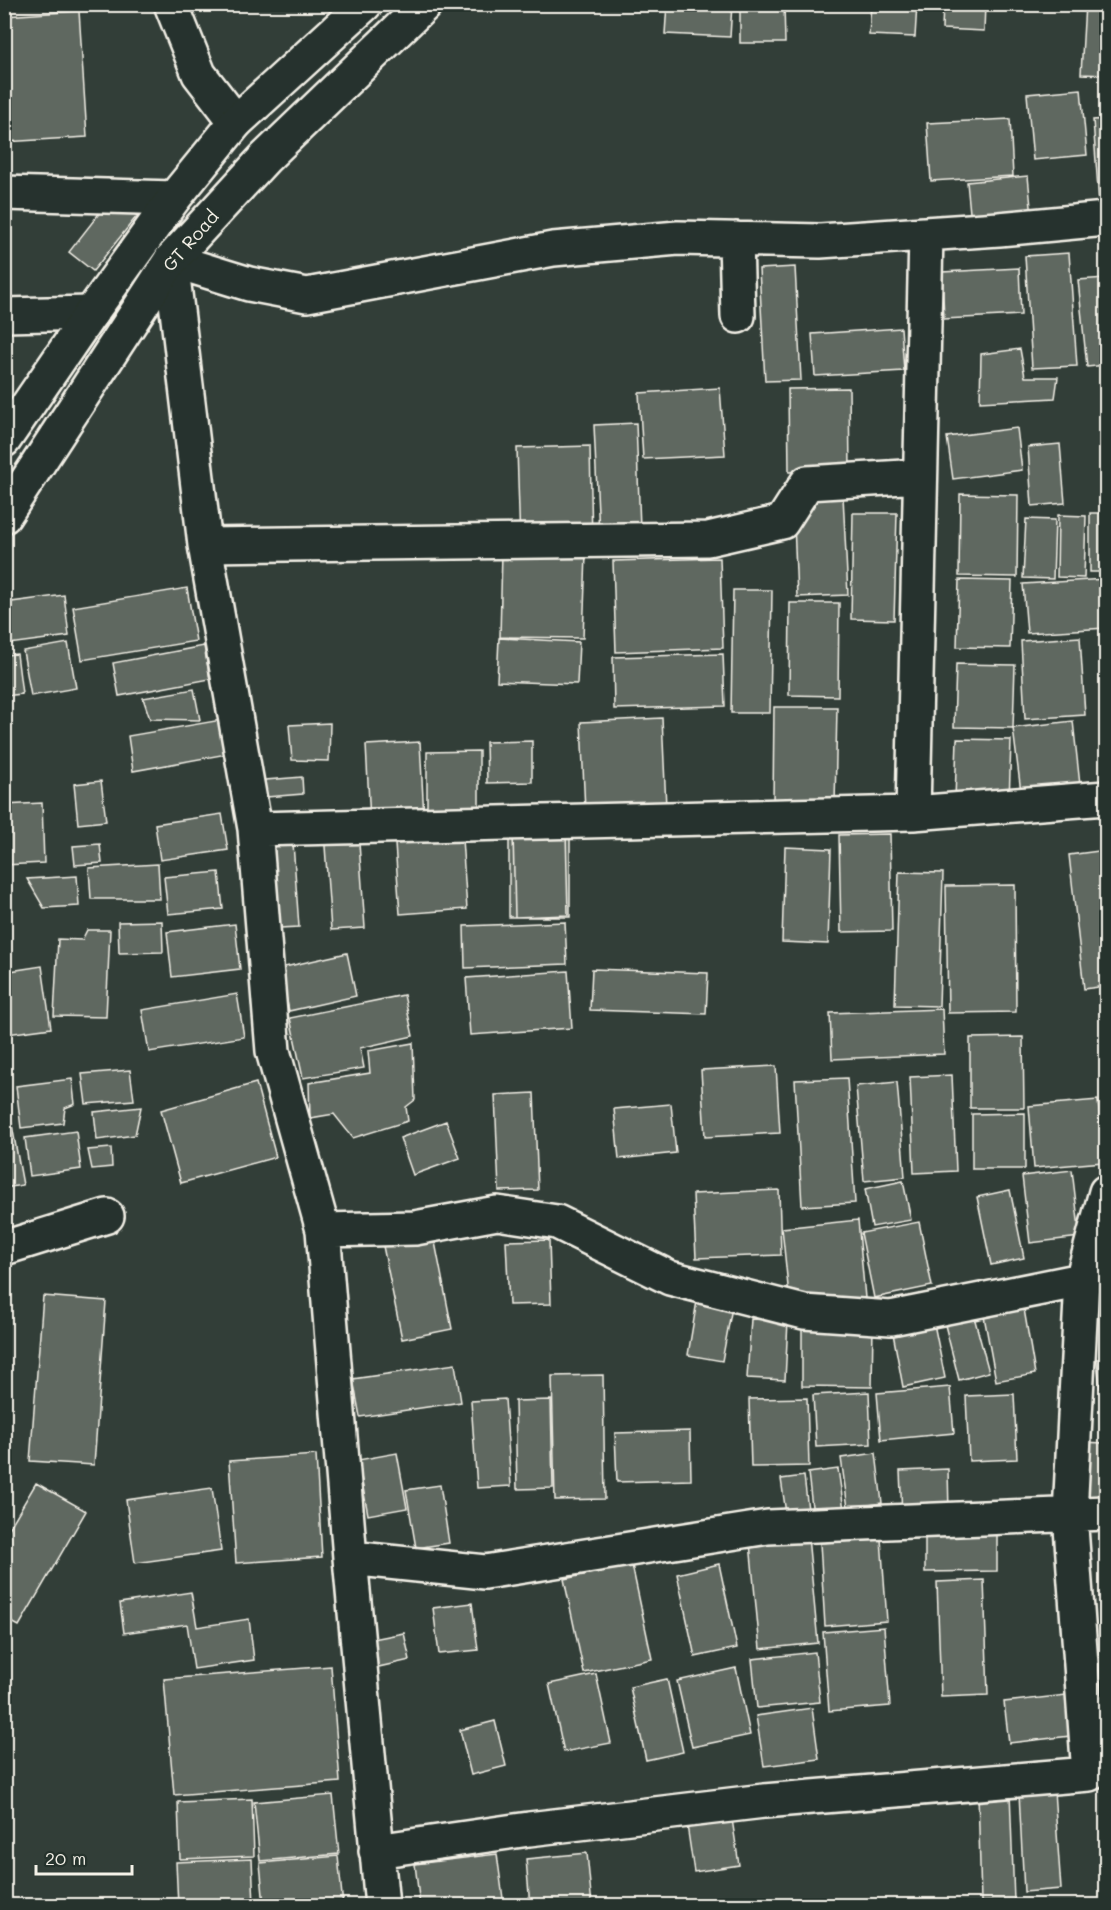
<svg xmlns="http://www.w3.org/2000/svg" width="1111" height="1910" font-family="Mali,sans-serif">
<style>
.building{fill:#5f6861;stroke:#f4f1e8;stroke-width:1.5}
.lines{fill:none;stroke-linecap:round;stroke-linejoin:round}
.minor-casing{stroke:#f4f1e8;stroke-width:38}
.major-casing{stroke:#f4f1e8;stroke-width:38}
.minor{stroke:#26332d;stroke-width:33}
.major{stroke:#26332d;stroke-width:33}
.labels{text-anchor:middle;stroke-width:5;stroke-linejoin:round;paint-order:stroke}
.street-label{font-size:18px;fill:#f4f1e8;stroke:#26332d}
</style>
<rect width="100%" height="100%" fill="#323e38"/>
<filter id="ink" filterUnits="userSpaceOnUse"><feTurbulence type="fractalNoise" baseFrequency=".0167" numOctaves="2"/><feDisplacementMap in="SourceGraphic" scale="12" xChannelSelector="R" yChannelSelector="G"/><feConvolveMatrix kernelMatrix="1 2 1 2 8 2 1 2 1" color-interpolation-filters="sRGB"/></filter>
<g filter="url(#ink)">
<path class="building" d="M667,4H732L730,37L665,34Z
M740,4H784L785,43H740Z
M871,4H917L915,37L869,35Z
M943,4H985L984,31L942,29Z
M1085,4H1106V75L1081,74Z
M79,11L87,137L4,142V16Z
M1081,89L1087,155L1033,160L1027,94Z
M1010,119L1013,176L931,181L927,123Z
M1106,119V202L1099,203L1093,120Z
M1028,176L1032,217L971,223L967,182Z
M112,197L137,216L93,271L69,252Z
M1069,253L1077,366L1032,368L1025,256Z
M795,267L801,380L765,381L759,269Z
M1019,268L1021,315L944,319L942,272Z
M1106,278V365L1087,367L1078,280Z
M901,328L904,371L815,376L812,334Z
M1020,349L1025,377H1058L1055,398L980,402L981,354Z
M720,388L725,455L643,459L639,393Z
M849,388L850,471L789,472L788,389Z
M636,423L641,554L600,556L594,425Z
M1017,428L1022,470L953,479L947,437Z
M1060,444L1065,503L1032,506L1028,447Z
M590,446L592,542L520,544L517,448Z
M960,494L1018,495L1017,577L959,576Z
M843,496L848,595L797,597L793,498Z
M853,513H897L894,620L851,619Z
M1090,513H1106V572H1090Z
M1058,515L1086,516L1084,578L1057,577Z
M1026,519L1055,520L1053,579L1023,578Z
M502,552L586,554L583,638L500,637Z
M720,558L723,648L616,652L613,561Z
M1106,579V628L1027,633L1023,584Z
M959,580L1012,581L1010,648L957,647Z
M187,588L196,641L82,660L73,607Z
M733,590H772L770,713H731Z
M64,595L69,636L9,644L4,603Z
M790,603H839L838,696L789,695Z
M1080,637L1085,715L1025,719L1021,641Z
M499,638L579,642L577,684L497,681Z
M68,643L76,688L31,696L23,651Z
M204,646L210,679L119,696L113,663Z
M17,654L22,694L4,696V655Z
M723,654L725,706L614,709L613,657Z
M956,664L1015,665L1013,728L954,727Z
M194,689L200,720L150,719L143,698Z
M774,707H837L835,805L773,804Z
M662,718L666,807L585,811L581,722Z
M221,720L227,754L133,771L128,736Z
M1073,721L1080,785L1021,792L1013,728Z
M330,723L329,761L292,760L289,725Z
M957,739L1011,740L1009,802L955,800Z
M532,741V782L487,783L486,742Z
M420,742L424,818L370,821L366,745Z
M479,751V817H427V752Z
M302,777L303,794L254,798L253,781Z
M101,781L106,821L78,824L74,784Z
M42,803L44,863L4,865V805Z
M222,814L228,850L160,860L155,824Z
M509,828H570V917H509Z
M292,829L299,927L280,928L273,831Z
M358,829L365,928L331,930L324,832Z
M566,831L568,915L515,917L513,833Z
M890,834L892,931L841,932L839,835Z
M462,839L467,909L400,914L395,844Z
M100,844L102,863L75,865L73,846Z
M785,847L831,849L828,944L782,942Z
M1106,850V986L1084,989L1069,855Z
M158,864L160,899H91L89,868Z
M219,872L223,909L168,914L164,877Z
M899,872L943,873L939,1006L895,1005Z
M77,876L79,906L44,908L27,879Z
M1015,885L1016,1012L948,1013L946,886Z
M162,921L163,952L119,953L118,922Z
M565,922L567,964L465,968L464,926Z
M235,924L240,969L172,977L167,932Z
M87,930H110L106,1017L54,1016L58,939L82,940Z
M347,953L356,996L289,1011L280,968Z
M42,966L51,1028L7,1034L4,1014V972Z
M592,969L708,973L706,1014L590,1010Z
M568,971L572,1028L470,1035L466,978Z
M237,994L244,1037L149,1052L142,1010Z
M404,995L413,1036L360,1048L364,1068L303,1078L290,1018Z
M942,1009L944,1054L832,1059L830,1013Z
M1023,1037L1024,1108H970V1038Z
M413,1043L415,1100L406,1107L408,1121L353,1138L334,1114L310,1118L309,1083L370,1073L368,1051Z
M776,1066L780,1133L705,1137L701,1070Z
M130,1070L134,1100L86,1104L82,1074Z
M1106,1071V1100L1102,1072Z
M952,1075L956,1171L914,1173L910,1077Z
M847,1078L855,1203L802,1206L795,1080Z
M72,1079L75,1104L65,1108L63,1123L21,1128L16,1086Z
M4,1082L23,1185L4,1188Z
M897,1082L905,1177L864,1181L856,1086Z
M256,1083L276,1157L181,1183L161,1110Z
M534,1093L538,1190L499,1191L495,1095Z
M1098,1100L1103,1162L1034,1168L1029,1106Z
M671,1104L676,1153L619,1159L614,1109Z
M141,1107L135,1135L97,1140L94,1112Z
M1025,1113V1169H972V1114Z
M446,1121L460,1158L413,1175L400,1138Z
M76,1131L81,1169L30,1176L25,1138Z
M111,1148L112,1167L92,1169L88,1150Z
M1072,1170L1080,1237L1030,1243L1022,1176Z
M903,1181L911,1220L872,1227L865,1189Z
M779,1190L781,1255L696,1258L693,1194Z
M1010,1190L1024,1258L991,1265L977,1197Z
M858,1220L865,1298L790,1306L782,1228Z
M919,1222L932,1286L874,1298L861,1233Z
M434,1237L452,1329L402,1339L383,1246Z
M549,1240L551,1304L509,1305L506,1241Z
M1106,1284V1335L1103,1336L1097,1285Z
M698,1295L733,1302L722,1361L688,1355Z
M43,1296L106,1301L94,1465L30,1461Z
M1024,1309L1035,1374L996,1381L984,1316Z
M973,1313L989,1372L959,1380L944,1321Z
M751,1319L788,1321L785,1380L747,1378Z
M933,1319L945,1378L903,1387L892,1328Z
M802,1325H873L872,1387L802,1386Z
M1097,1359H1106V1388H1100Z
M455,1364L461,1402L360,1417L353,1379Z
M603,1375L605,1499L555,1500L552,1376Z
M950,1387L954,1433L881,1440L877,1393Z
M869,1392L871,1444L816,1447L813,1395Z
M1014,1394L1017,1459L969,1461L966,1396Z
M807,1398L809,1466L751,1467L749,1399Z
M505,1399L511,1486L477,1488L471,1401Z
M551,1400L553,1488L517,1489L515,1401Z
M690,1431L691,1480L617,1482L615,1433Z
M1079,1442L1106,1443V1501L1075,1500Z
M397,1453L407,1508L368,1515L358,1460Z
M876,1453L882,1503L848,1508L841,1458Z
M316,1455L322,1557L236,1563L229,1461Z
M838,1469L844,1510L813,1515L808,1473Z
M948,1469L949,1513L902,1515L900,1471Z
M804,1476L809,1518L787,1520L781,1479Z
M36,1483L86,1511L19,1626L4,1618V1537Z
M440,1485L449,1543L416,1548L406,1490Z
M212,1488L221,1551L135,1563L126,1500Z
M997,1525V1571L925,1572V1526Z
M808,1537L818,1643L760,1649L750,1543Z
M881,1539L887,1621L825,1626L820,1543Z
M719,1564L737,1648L695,1657L677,1574Z
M632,1565L652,1659L584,1673L564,1579Z
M984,1580L988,1695L941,1697L937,1582Z
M191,1592L197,1627L249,1619L254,1660L194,1669L187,1624L124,1633L120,1603Z
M472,1603L478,1650L439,1654L433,1608Z
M884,1627L890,1706L829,1711L823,1632Z
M404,1633L410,1660L374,1668L368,1640Z
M815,1652L820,1702L757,1708L752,1659Z
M331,1666L340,1782L174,1795L164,1679Z
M736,1668L750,1735L692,1747L677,1681Z
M1106,1670V1776L1100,1671Z
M596,1674L611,1743L564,1752L549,1684Z
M667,1679L683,1752L646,1760L630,1687Z
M1075,1694L1079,1735L1009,1743L1004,1702Z
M812,1708L819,1759L764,1766L756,1716Z
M495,1721L506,1766L471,1775L460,1730Z
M1054,1791L1061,1889L1024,1892L1019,1793Z
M1010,1792L1014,1901L981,1902L978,1793Z
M333,1795L339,1854L260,1861L254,1802Z
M252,1799L254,1856L180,1859L178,1802Z
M732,1819L739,1865L694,1872L687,1825Z
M587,1853L592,1906H530L526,1859Z
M497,1854L504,1906H420L415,1864Z
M338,1856L343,1906H264L260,1863Z
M252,1859L254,1906H178L176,1862Z"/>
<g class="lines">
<defs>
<path id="minor" d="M171,4L199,74L236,122
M4,193L174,198
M736,239L738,316
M4,315L91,313
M205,545L708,539L782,522L807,483L920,476
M913,813L926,234
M255,829L913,813L1106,798
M323,1230L415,1228L497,1213L557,1222L670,1278L804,1312L891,1318L1082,1280
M4,1248L107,1216
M350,1558L485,1572L768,1527L1106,1513
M376,1851L529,1829L764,1801L1089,1774L1070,1514L1082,1280L1106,1192
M382,1906L350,1558L323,1230L273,1051L255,829L205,545L171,260L249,284L307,295L553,249L678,238L820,241L999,229L1106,219"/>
<path id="major" d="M4,440L91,313L174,198L236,122L365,4
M4,516L171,260L265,158L425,4"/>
</defs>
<use href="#minor" class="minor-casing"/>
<use href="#major" class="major-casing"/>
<use href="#minor" class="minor"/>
<use href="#major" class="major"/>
</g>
</g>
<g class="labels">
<g class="street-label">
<text transform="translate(191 241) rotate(-49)" y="6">GT Road</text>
</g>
</g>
<rect width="1111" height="1910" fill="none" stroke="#26332d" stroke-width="24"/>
<rect x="12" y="12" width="1087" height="1886" fill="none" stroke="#f4f1e8" stroke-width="2" filter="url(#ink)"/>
<path d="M36 1865v9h96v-9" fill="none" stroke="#f4f1e8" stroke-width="3"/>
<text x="45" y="1865" font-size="18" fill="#f4f1e8" stroke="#26332d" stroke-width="4.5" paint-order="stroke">20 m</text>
</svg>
